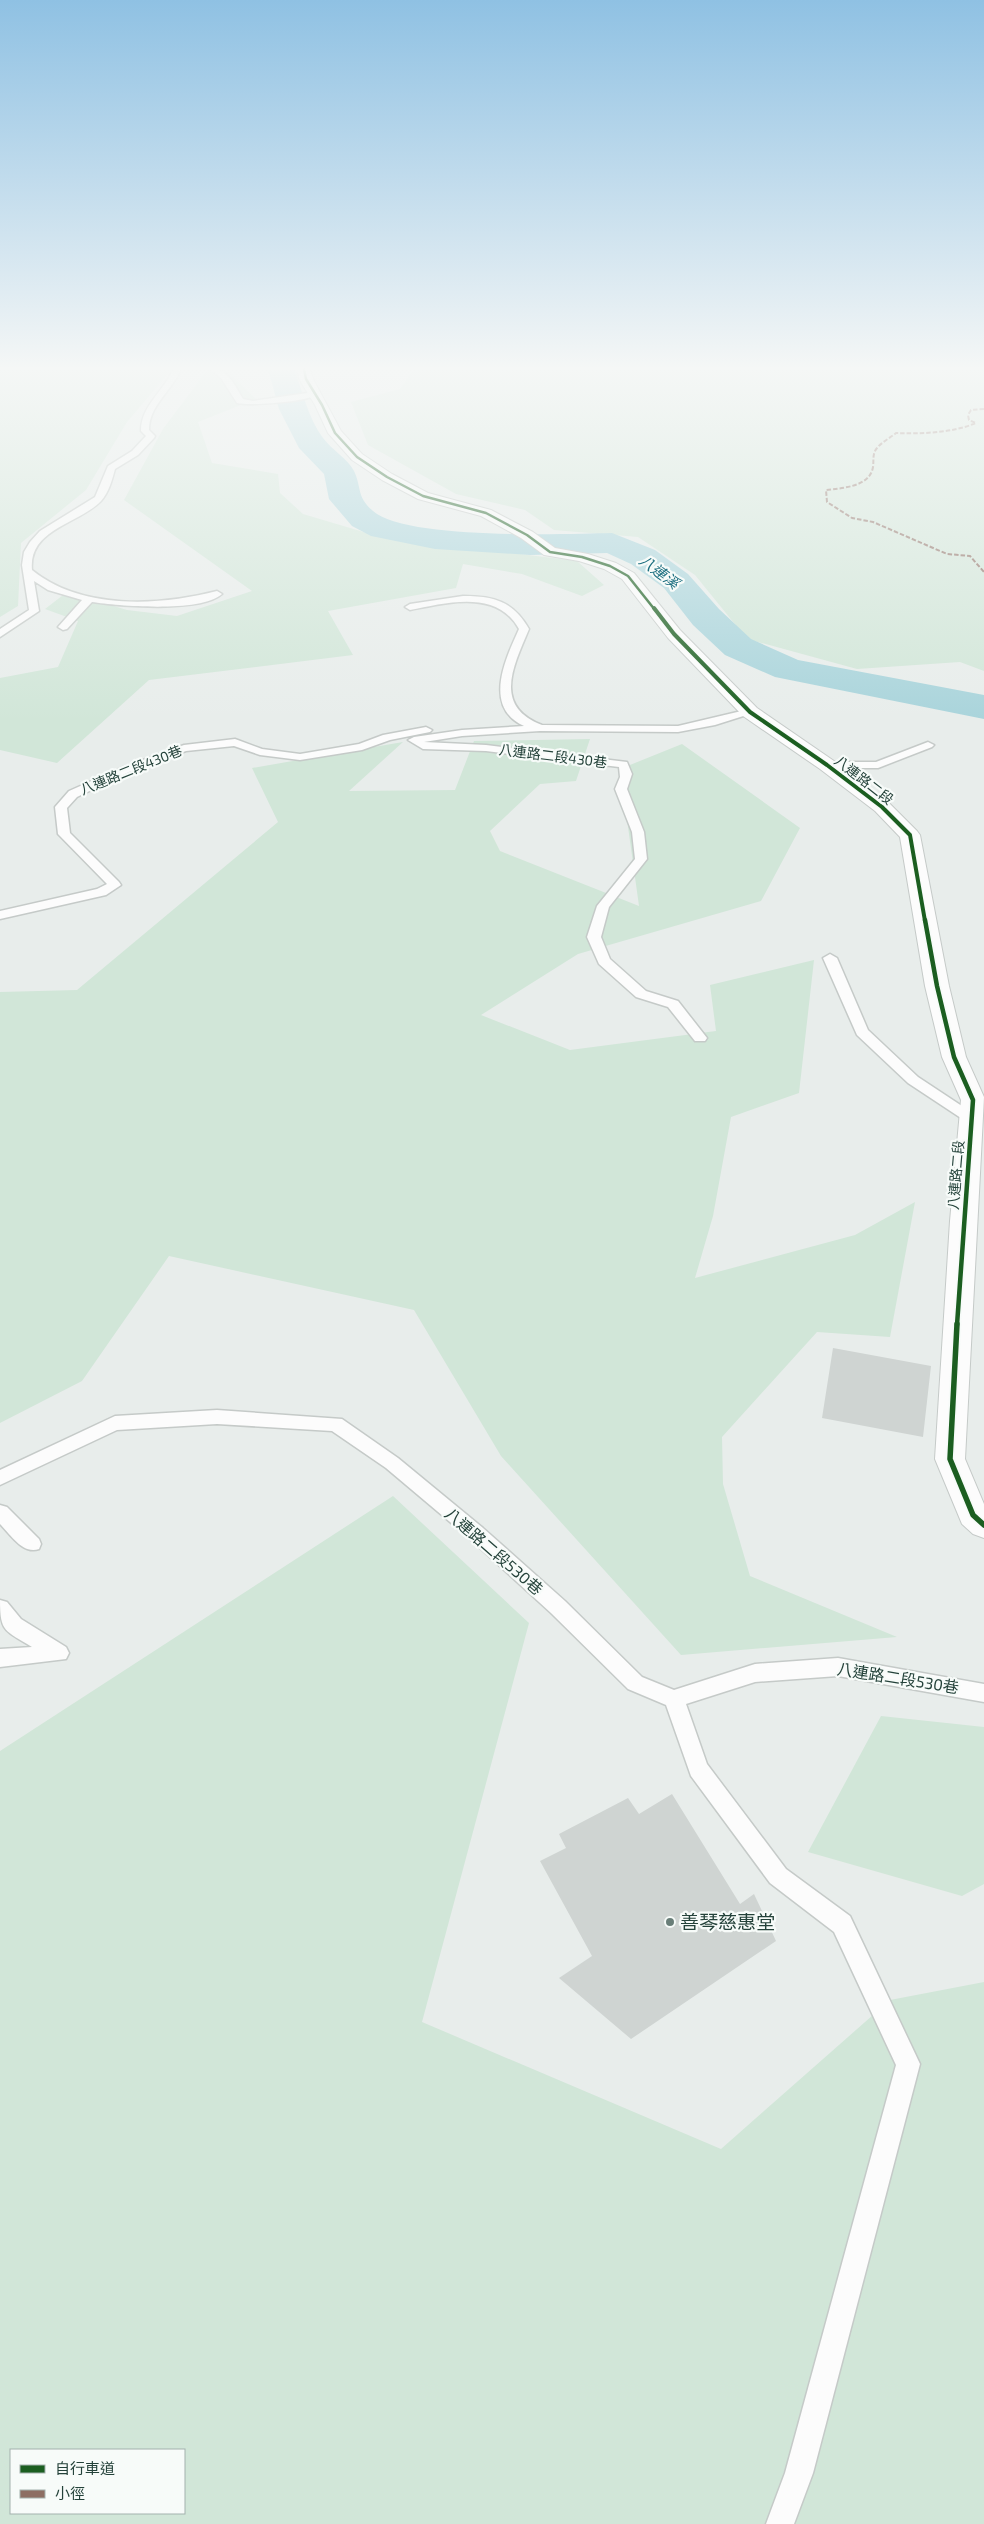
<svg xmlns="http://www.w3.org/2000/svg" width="984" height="2524" font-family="'Exo 2','Noto Sans TC',sans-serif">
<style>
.green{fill:#d1e6d8;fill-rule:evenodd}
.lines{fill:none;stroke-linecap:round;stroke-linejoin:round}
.river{fill:#a9d4db;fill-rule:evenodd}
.building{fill:#cfd4d2}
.service-casing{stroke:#c5cac8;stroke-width:3}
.tertiary-casing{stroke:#c5cac8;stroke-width:2}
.service{fill:#fcfcfc;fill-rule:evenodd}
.tertiary{fill:#fcfcfc;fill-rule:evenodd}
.quiet{stroke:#8d6e63;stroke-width:2;stroke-dasharray:4.5 2;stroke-linecap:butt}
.cycleway-far3-casing{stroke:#f7fbf9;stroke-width:4.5}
.cycleway-far2-casing{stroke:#f7fbf9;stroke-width:6}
.cycleway-far1-casing{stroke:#f7fbf9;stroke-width:8}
.cycleway-casing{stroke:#f7fbf9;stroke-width:9}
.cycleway-far3{stroke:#1b5e20;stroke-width:2.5}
.cycleway-far2{stroke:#1b5e20;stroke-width:4}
.cycleway-far1{stroke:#1b5e20;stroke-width:4.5}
.cycleway{stroke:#1b5e20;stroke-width:5.5}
.poi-dot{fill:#697e78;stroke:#f7fbf9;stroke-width:2}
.labels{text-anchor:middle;stroke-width:4.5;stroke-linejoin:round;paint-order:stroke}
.far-street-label{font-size:14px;fill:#24423a;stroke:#f7fbf9}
.far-water-label{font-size:15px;font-style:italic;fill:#1c6f80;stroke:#f7fbf9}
.street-label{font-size:16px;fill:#24423a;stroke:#f7fbf9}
.near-poi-label{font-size:19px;fill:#24423a;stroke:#f7fbf9;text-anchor:start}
</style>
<rect width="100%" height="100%" fill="#e8edeb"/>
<path class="green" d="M0,369H172L127,422L86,490L21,543L18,606L0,617Z
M208,369H225L256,399L198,422L212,463L278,474L280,493L303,514L377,536L577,561L604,585L582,596L522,574L463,564L456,588L328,611L353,655L149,680L57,763L0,750V678L58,667L78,621L45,609L67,592L127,610L177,616L252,591L124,500L163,429Z
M414,369H984V671L960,662L857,669L747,639L695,575L638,537L554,530L525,510L456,494L368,445L351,402L400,389Z
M590,739L576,781L540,784L490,831L500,851L639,906L620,769L682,744L800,828L761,901L578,954L481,1015L570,1050L716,1031L710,985L814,960L799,1093L731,1117L713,1216L695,1278L855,1235L915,1202L890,1337L817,1332L722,1437L723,1484L750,1576L897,1637L681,1655L501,1456L414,1310L169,1256L82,1381L0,1423V992L77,990L278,822L252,768L403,742L349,791L455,790L474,741Z
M393,1496L529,1623L422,2022L721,2149L890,2000L984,1982V2524H0V1751ZM11,2450H184V2513H11Z
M881,1716L984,1727V1884L962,1896L808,1852Z"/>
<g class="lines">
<path class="river" d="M268,369H294C303,392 308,418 323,438C332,450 347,458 354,471C362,488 356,496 373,511C406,540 565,534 612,533L655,550L688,574L719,609L751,639L798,660L984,695V719L775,677L725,655L693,625L664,588L631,564L607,553L530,555L435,549L371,536L352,526L329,499L324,474L299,448L279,409Z"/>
</g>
<path class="building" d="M833,1348L931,1366L923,1437L822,1418Z
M672,1794L740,1904L754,1894L776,1941L631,2039L559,1978L592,1956L540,1861L566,1848L559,1834L628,1798L639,1814Z"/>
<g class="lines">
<defs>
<path id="service" d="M173,369H181C172,391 149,405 149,430L155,436L154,438L138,455L115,469C112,480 109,492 101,501C79,524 28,529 32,570C81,610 159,606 217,591L222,594C201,613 119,606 92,602L67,629L63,630L58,627L82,600L48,590L34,581L39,611L0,637V629L29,610L22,565L24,552L30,542L40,531L95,497L108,466L132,451L146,436L141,431C141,405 164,392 173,369Z
M210,369C227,367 235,386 243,399L253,401L314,392L318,394C307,402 251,406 237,403L221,378Z
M463,596C494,596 513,601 529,629C514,665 492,706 542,725L678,726L750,709L756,712L715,725L678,732L540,731L462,736L424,742L486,745L627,762L632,774L627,789L644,832L647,859L609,907L601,937L610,959L646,991L678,1001L707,1038L705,1041H695L668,1007L636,997L599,964L587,937L597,906L635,859L632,832L615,789L620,777L619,767L486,751L423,749L408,740L414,737L462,730L524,726C482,707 506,658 519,629C497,589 447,603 410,610L405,607L410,604Z
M426,727L432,730L430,732L390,740L362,750L300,760L260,755L234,746L186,751L129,772L77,797L67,808L70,833L119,882L121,885L106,895L0,919V911L97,889L107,884L58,834L55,807L69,791L121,768L184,745L235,739L262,749L300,754L359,744L383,735Z
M928,742L934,745L932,747L878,768H827L821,765L827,762H876Z
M830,954L837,958L868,1030L918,1077L977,1116L979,1119L977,1122H967L908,1083L857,1035L823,958Z
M217,1410L342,1419L398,1458L483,1528L565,1601L642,1677L674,1690L755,1664L838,1658L984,1684V1702L838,1676L755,1682L686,1704L707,1764L786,1869L850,1916L920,2064L813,2473L794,2524H766L785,2473L896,2065L834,1932L770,1883L691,1776L666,1705L628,1689L551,1613L469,1538L386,1468L332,1431L217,1424L117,1430L0,1485V1470L115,1416Z
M0,1505L7,1507L39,1539L41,1544L39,1549C23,1555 10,1534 0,1524Z
M0,1600L7,1602L21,1619L66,1647L69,1653L66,1659L0,1667V1649L32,1647C5,1630 0,1633 0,1600Z"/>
<path id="tertiary" d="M298,369H310L313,379L341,431L362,454L392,474L428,493L491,510L533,532L555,548L588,554L616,563L634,573L680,630L757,708L834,761L889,803L917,831L920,835L949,986L966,1057L984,1097L965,1459L984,1504V1538L973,1534L962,1524L935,1459L950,1221L961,1100L942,1057L925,986L900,837L875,811L820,769L743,716L668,638L622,579L604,569L579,561L544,555L521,538L481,516L418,499L382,480L352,460L328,433L315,405L299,379Z"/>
</defs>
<use href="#service" class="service-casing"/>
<use href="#tertiary" class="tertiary-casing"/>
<use href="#service" class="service"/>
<use href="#tertiary" class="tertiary"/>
<path class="quiet" d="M984,409L971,410L968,415L969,420L976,423C952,433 921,434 896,433C890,438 882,442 877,448C872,454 874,460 873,467C870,487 842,488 826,490L827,502L852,518L873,522L947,554L970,556L984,572"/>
<defs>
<path id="cycleway-far3" d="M304,369L306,379L322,405L335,433L357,457L387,477L423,496L486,513L527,535L550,552L582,557L610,566L628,576L655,610"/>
<path id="cycleway-far2" d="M654,608L674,634L750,712L827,765L882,807L910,835L925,921"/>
<path id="cycleway-far1" d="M925,920L937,986L954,1057L973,1100L957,1325"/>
<path id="cycleway" d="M957,1324L950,1459L973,1515L984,1525"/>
</defs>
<use href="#cycleway-far3" class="cycleway-far3-casing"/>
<use href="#cycleway-far2" class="cycleway-far2-casing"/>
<use href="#cycleway-far1" class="cycleway-far1-casing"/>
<use href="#cycleway" class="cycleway-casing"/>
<use href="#cycleway-far3" class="cycleway-far3"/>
<use href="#cycleway-far2" class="cycleway-far2"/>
<use href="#cycleway-far1" class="cycleway-far1"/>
<use href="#cycleway" class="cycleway"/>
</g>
<linearGradient id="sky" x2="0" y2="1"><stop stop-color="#8fc1e3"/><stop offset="0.51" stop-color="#f5f7f6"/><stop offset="1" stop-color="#f5f7f6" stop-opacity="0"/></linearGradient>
<rect width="984" height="722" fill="url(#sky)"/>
<circle class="poi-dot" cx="670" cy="1922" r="5"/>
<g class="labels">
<g class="far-street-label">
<text transform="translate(553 756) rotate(7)" y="5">八連路二段430巷</text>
<text transform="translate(131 770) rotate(-22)" y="5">八連路二段430巷</text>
<text transform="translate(864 780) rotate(38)" y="5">八連路二段</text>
<text transform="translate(956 1175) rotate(-85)" y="5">八連路二段</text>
</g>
<g class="far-water-label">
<text transform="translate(659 572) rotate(37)" y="5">八連溪</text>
</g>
<g class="street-label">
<text transform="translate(494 1551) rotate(41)" y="6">八連路二段530巷</text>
<text transform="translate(898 1678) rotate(9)" y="6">八連路二段530巷</text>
</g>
<g class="near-poi-label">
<text x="680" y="1929">善琴慈惠堂</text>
</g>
</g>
<rect x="10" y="2449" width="175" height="65" fill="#f7fbf9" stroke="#a3b1ad"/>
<rect x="20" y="2465" width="25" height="8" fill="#1b5e20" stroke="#a3b1ad"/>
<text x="55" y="2474" font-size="15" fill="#24423a">自行車道</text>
<rect x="20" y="2490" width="25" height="8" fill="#8d6e63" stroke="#a3b1ad"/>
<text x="55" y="2499" font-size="15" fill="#24423a">小徑</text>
</svg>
